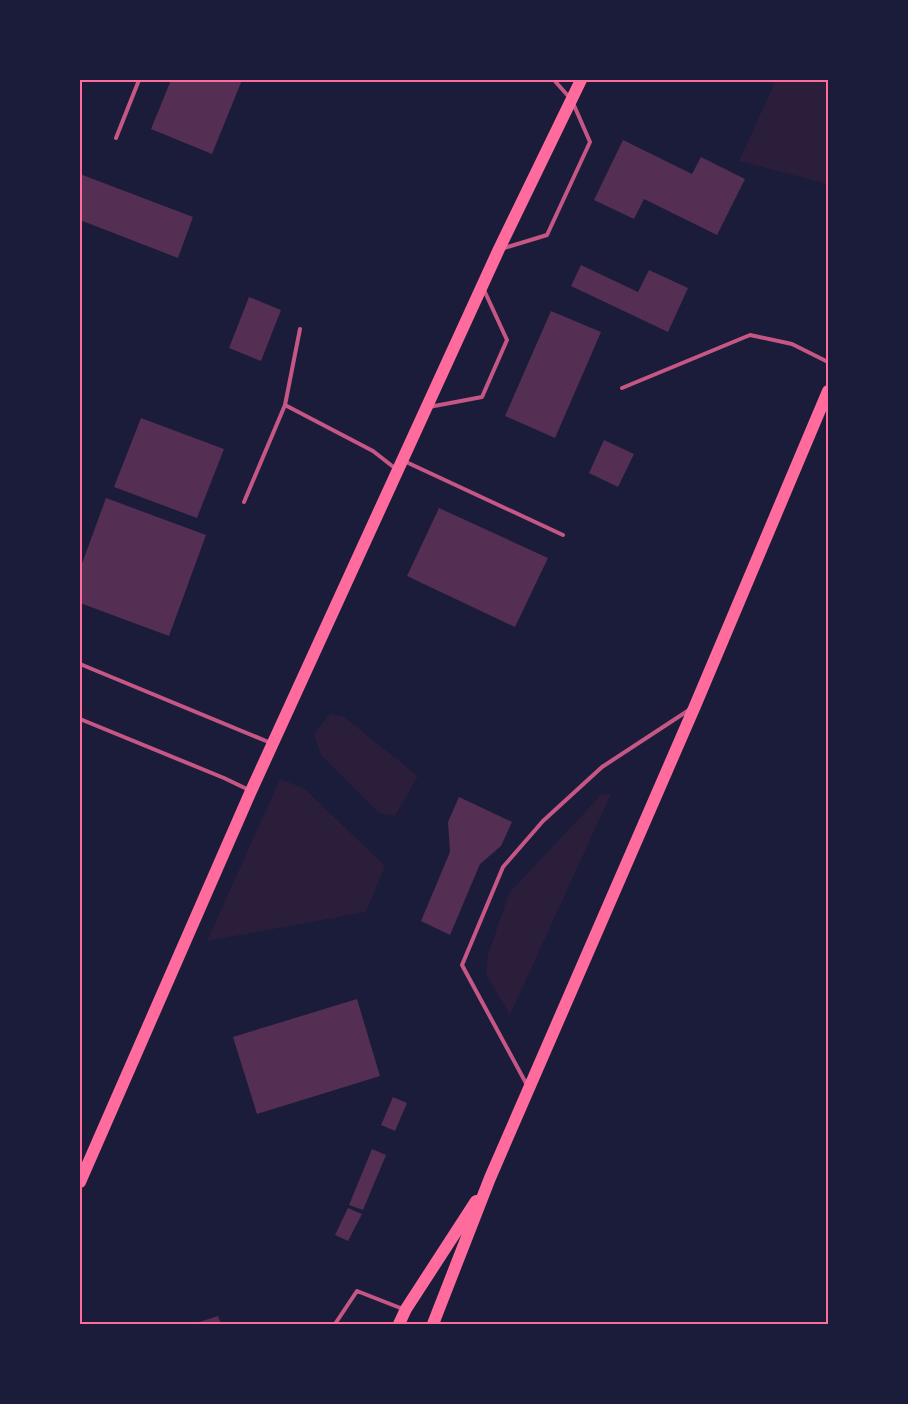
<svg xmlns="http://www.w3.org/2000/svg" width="908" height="1404" font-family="'Open Sans',sans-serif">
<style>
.green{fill:#2a1e3b}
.building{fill:#542f53}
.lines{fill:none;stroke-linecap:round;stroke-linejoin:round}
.service{stroke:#c65784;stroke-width:4}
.primary{stroke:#ff6b9d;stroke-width:12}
.neatline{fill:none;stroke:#ff6b9d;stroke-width:2}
</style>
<rect width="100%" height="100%" fill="#1b1b3a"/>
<path class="green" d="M776,80H828V184L739,161Z
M330,714L344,717L418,776L395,816L379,813L321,755L314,734Z
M280,779L305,789L385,866L366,912L207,941Z
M602,794H611L510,1015L486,974L488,955L509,893Z"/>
<path class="building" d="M171,80H242L212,154L151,129Z
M623,140L692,174L701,157L745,179L717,235L644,199L634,219L594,200Z
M80,174L193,217L178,258L80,220Z
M581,265L638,292L649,270L688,288L668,332L571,286Z
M249,297L281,310L261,361L229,348Z
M551,311L601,332L555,438L505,416Z
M141,418L224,449L197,518L114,487Z
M604,440L634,454L618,487L589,473Z
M106,498L206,535L169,636L80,603V569Z
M439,508L548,558L515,627L407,576Z
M459,797L512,822L501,846L480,864L450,935L421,921L450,852L448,822Z
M357,999L380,1076L257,1114L233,1037Z
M393,1097L407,1103L395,1131L381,1125Z
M372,1149L386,1155L363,1210L349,1205Z
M348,1208L362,1214L348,1241L335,1235Z
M218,1316L221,1324H193Z"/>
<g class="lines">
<path class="service" d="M554,80L569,97
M116,138L139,80
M504,248L547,235L590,142L573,103
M622,388L750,335L792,344L828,362
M285,405L300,329
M429,407L482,397L507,340L484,290
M404,461L563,535
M244,502L285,405L373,451L396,469
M80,664L271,743
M80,719L224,778L249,790
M527,1085L462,965L503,867L543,821L602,767L689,710
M335,1324L357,1291L403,1309"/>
<path class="primary" d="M80,1182L251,791L499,249L581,80
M399,1324L406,1309L476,1201
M433,1324L490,1178L695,706L828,391"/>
</g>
<rect width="908" height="1404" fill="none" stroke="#1b1b3a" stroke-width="162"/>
<rect x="81" y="81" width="746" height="1242" class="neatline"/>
</svg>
